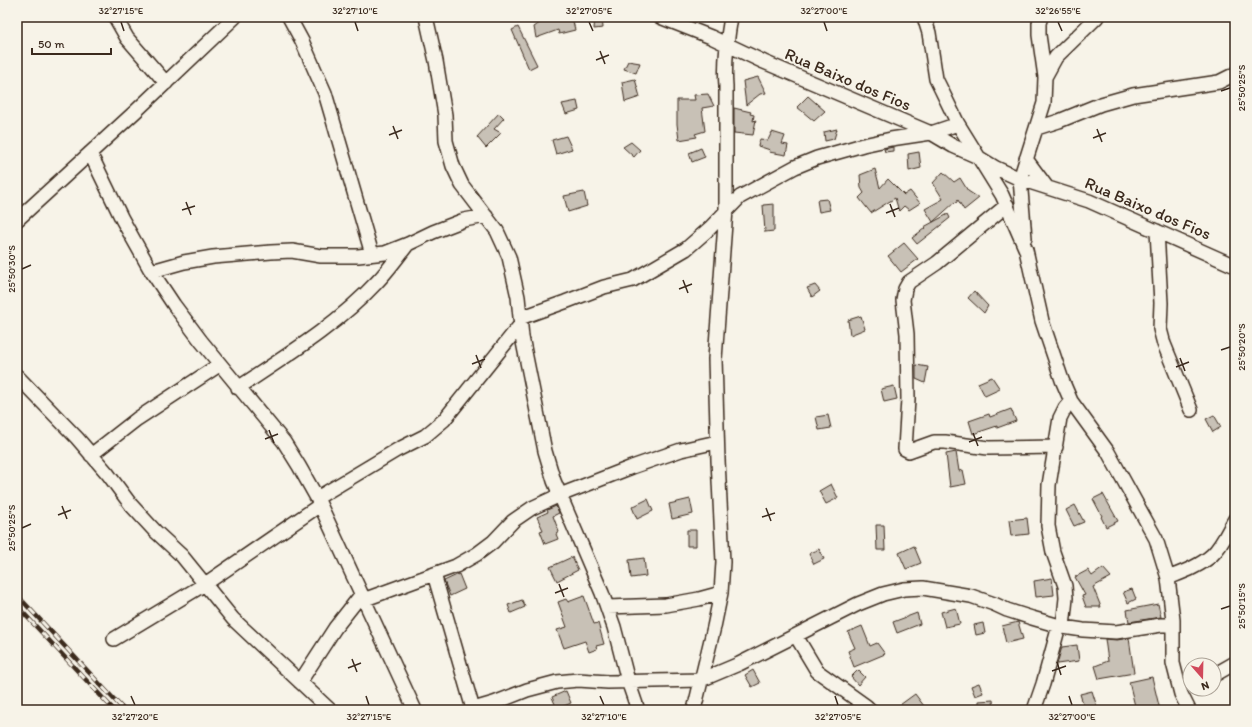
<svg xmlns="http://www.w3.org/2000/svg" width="1252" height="727" font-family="Itim,sans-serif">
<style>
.building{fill:#c8c1b6;stroke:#3b2a1e}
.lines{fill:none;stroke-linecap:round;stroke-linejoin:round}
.street-casing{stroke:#3b2a1e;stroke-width:16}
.street{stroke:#f7f3e8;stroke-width:13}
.rail-casing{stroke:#3b2a1e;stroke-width:4.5}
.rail{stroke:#f7f3e8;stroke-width:3;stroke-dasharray:9;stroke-linecap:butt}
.ticks{fill:none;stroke:#3b2a1e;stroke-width:1.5}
.labels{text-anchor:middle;stroke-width:4;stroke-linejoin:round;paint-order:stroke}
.street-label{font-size:17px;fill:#3b2a1e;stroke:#f7f3e8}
.neatline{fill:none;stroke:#3b2a1e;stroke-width:1.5}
.ticks-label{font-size:10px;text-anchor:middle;fill:#3b2a1e}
</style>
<rect width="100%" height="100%" fill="#f7f3e8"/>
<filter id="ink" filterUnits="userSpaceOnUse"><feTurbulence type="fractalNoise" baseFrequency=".025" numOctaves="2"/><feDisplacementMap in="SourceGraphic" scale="8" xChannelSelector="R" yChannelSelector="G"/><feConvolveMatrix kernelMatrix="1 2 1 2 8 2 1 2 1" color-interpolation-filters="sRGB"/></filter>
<g filter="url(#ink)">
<path class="building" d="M548,17H572L575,30L559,34L558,30L536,38L534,27Z
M595,17H602L603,28L594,29Z
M518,27L537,65L529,69L512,30Z
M628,61L640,63L636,73L624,69Z
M758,77L766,93L760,94L746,105L743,81Z
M635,79L640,97L625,102L622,82Z
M708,94L714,106L702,108L705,131L695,134L697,137L679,140L677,124V100H695L694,95Z
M808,96L825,111L814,121L797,107Z
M577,101L579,110L566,114L562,104Z
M734,108L751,112L750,114L754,115L753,121L756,120L753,135L734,133Z
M499,113L504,118L494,129L501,133L486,148L477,137Z
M837,129L834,139L825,141L824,132Z
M772,132L785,136L782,144L788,145L786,155L769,152L770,150L758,146L760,139L768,140Z
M566,136L572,149L556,154L552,140Z
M631,142L640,150L634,157L623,147Z
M893,147V151L885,152L884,149Z
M701,148L705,157L692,162L689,153Z
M919,152L921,168L909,171L908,154Z
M875,169L880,188L888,179L904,195L910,191L920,203L909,210L904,206L899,211L895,198L871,213L859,198L864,193L861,188L860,175Z
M943,172L954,182L960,178L968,191L979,198L964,210L958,200L956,203L955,202L933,222L925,209L943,199L933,183Z
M584,192L587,206L568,212L564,196Z
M827,199L830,210L819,212L817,200Z
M774,204V231L765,232L763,205Z
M948,214L950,218L917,244L912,238L925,228L924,227Z
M904,243L918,259L901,272L888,256Z
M815,285L820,291L812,297L807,288Z
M974,291L988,306L984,313L968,298Z
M861,316L865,329L850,335L848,320Z
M916,365L928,367L925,383L916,379Z
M992,377L1000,389L985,396L978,383Z
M894,386L897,399L884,402L881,389Z
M1011,409L1016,421L997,428V426L973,434L969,421L989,414L990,417Z
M828,415L831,428L819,430L816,417Z
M1214,415L1221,427L1213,432L1206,419Z
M956,452L959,471L963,470L966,484L950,487L946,454Z
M831,484L838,498L826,504L819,491Z
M1103,494L1118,521L1106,527L1101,517L1102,516L1093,499Z
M648,499L653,511L637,519L632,507Z
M690,499L693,514L672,519L669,504Z
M1075,505L1084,522L1074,526L1066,510Z
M556,506L559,513L553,516L559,532L556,534L558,539L545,544L540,531L543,530L537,517L548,512L547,510Z
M1027,518L1029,534L1011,536L1009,520Z
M876,525H884L885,550H877Z
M687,530H696V546H687Z
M914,546L921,563L906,569L899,553Z
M819,549L824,559L814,564L809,554Z
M572,557L578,570L557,581L550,567Z
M644,558L646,576L631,578L629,560Z
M1103,568L1111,577L1093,587L1101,607H1086L1082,596L1085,595L1075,577L1088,570L1092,576Z
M459,574L465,589L450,596L444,581Z
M1052,578L1054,595L1036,597L1034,581Z
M1132,589L1136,599L1128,603L1123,592Z
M584,596L594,624L598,623L604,644L596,646L597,649L589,652L585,641L564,648L557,630L567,627L558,602L566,599L568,602Z
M522,600L525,607L511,613L508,605Z
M1158,604L1161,617L1129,622L1127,610Z
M956,608L960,624L945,627L941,612Z
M917,613L920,624L897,633L893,622Z
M1018,622L1023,639L1006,643L1002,626Z
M983,623L985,633L976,635L974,625Z
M862,626L870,646L877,643L885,654L854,667L848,651L855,648L848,632Z
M1129,638L1134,673L1099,679L1095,666L1108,661L1105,639L1117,640Z
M1077,645L1079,661L1057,664L1062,647Z
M753,670L760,683L752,687L745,675Z
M858,670L865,677L858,685L851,677Z
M1152,677L1160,710H1136L1129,682Z
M979,683L983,693L975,696L971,686Z
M566,691L571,703L557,709L552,697Z
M1092,691L1098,710H1085L1080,694Z
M915,694L927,710H893Z
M993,700L994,710H979V701Z"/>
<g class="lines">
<defs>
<path id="street" d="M115,17L127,38L166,83
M289,17L302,41L325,93L372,254
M426,17L436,61L445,115L446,141L453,166L462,185L497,231L509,257L518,297L522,337L545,451L554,481L602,593L614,627L628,681L638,710
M660,17L711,37L764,62L931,133L953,146L978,157L996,168L1020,179L1089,201L1235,266
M924,17L929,33L936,79L940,87L958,124L1002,195L1026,250L1042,321L1062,380L1071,401L1108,452L1156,539L1168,578L1173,620V663L1181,694L1189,710
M1045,77L1056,57L1097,17
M1037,128L1059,121L1101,104L1133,95L1219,82L1235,74
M90,153L122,219L150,269L174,305L201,341L284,442L299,466L317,498L415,710
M1026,159L1046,186
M1007,205L937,263L909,282L905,289L903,300L907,334L908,399L905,449L909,451L934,442H945L988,448L1056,447
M17,220L136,111L235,17
M1157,231L1161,303L1160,329L1164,344L1191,410
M1025,238L1020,179L1044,103L1045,77L1039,35V23L1041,17
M152,271L184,262L213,257L271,252L292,251L321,256H358L385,253L408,244L433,232L464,220L486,216
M520,318L565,302L604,287L633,280L686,249L710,228L740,197L795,167L817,158L863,145L891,139L931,133L958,124
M17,376L77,438L108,474L131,505L155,531L182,556L233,619L330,710
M238,388C286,356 337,325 376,283C387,272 397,258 407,245
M91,455L137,419L219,365
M317,498L397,450L425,436L444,420L521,324
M434,574L473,709
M1168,578C1183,572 1200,566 1212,555C1222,546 1228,531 1235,519
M363,600L456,566L477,554L493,542L513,521L532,508L560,495L632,467L681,450L717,442
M607,607L666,605L699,599L721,593
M1063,627L1066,598L1065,586L1053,552L1048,526L1049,485L1060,418L1065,408L1071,401
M796,636L817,671L866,706L870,710
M114,639L205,584L320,505
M1214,675L1235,663
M300,682L335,628L361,595
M470,710L494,703L527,690L557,682L578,680L608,682L701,680L739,664L858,604L883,594L904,589L923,588L971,596L994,604L1007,610L1032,618L1063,627L1083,630L1116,632L1161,625H1173
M694,710L714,627L721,593L723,562L718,460L715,359L726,210V86C724,62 727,40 731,17
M1034,710L1043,684L1059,626"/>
</defs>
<use href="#street" class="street-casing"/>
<use href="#street" class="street"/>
<defs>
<path id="rail" d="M17,595L124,710
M17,606L114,710"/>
</defs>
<use href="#rail" class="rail-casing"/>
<use href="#rail" class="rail"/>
</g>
</g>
<path class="ticks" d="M121,22L124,31M355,22L358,31M589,22L593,31M824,22L827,31M1058,22L1062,31M600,51L605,64M596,60L609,55M1221,91L1230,88M393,126L398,139M1097,129L1102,142M389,135L402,130M1093,138L1106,133M186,202L191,215M890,204L895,217M182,210L195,206M886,213L899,208M22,269L31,265M683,280L688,293M679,289L692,284M1221,350L1230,347M476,355L481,368M1180,358L1185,371M472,364L485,359M1176,367L1189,362M269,430L274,443M973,433L978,446M265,439L278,434M969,442L982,437M62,506L67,519M766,508L771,521M58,515L71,510M762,517L775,513M22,528L31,524M559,584L564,597M555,593L568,588M1221,609L1230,606M352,659L357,672M1057,662L1061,675M348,668L361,663M1052,671L1066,666M131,696L135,705M366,696L369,705M600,696L604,705M835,696L838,705M1069,696L1072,705"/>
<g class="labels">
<g class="street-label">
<text transform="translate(848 79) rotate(23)" y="6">Rua Baixo dos Fios</text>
<text transform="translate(1148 208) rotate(23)" y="6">Rua Baixo dos Fios</text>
</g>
</g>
<rect width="1252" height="727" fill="none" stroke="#f7f3e8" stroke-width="44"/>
<g transform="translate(1202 677) rotate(160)"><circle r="19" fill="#f7f3e8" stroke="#aca397"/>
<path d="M0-3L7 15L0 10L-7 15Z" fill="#d1495b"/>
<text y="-6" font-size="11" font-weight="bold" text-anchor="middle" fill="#3b2a1e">N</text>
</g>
<path d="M32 48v6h79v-6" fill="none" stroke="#3b2a1e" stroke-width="2"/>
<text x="38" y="48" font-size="12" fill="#3b2a1e" stroke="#f7f3e8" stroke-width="3" paint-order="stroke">50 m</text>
<rect x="22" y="22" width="1208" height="683" class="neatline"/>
<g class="ticks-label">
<text x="121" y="14">32°27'15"E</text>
<text x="355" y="14">32°27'10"E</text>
<text x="589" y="14">32°27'05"E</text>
<text x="824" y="14">32°27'00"E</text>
<text x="1058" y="14">32°26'55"E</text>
<text transform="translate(1241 88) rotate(-90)" y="4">25°50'25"S</text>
<text transform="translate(11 269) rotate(-90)" y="4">25°50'30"S</text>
<text transform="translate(1241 347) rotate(-90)" y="4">25°50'20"S</text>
<text transform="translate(11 528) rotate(-90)" y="4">25°50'25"S</text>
<text transform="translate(1241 606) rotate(-90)" y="4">25°50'15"S</text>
<text x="135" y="720">32°27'20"E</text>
<text x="369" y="720">32°27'15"E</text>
<text x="604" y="720">32°27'10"E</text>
<text x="838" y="720">32°27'05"E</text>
<text x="1072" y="720">32°27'00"E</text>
</g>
</svg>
